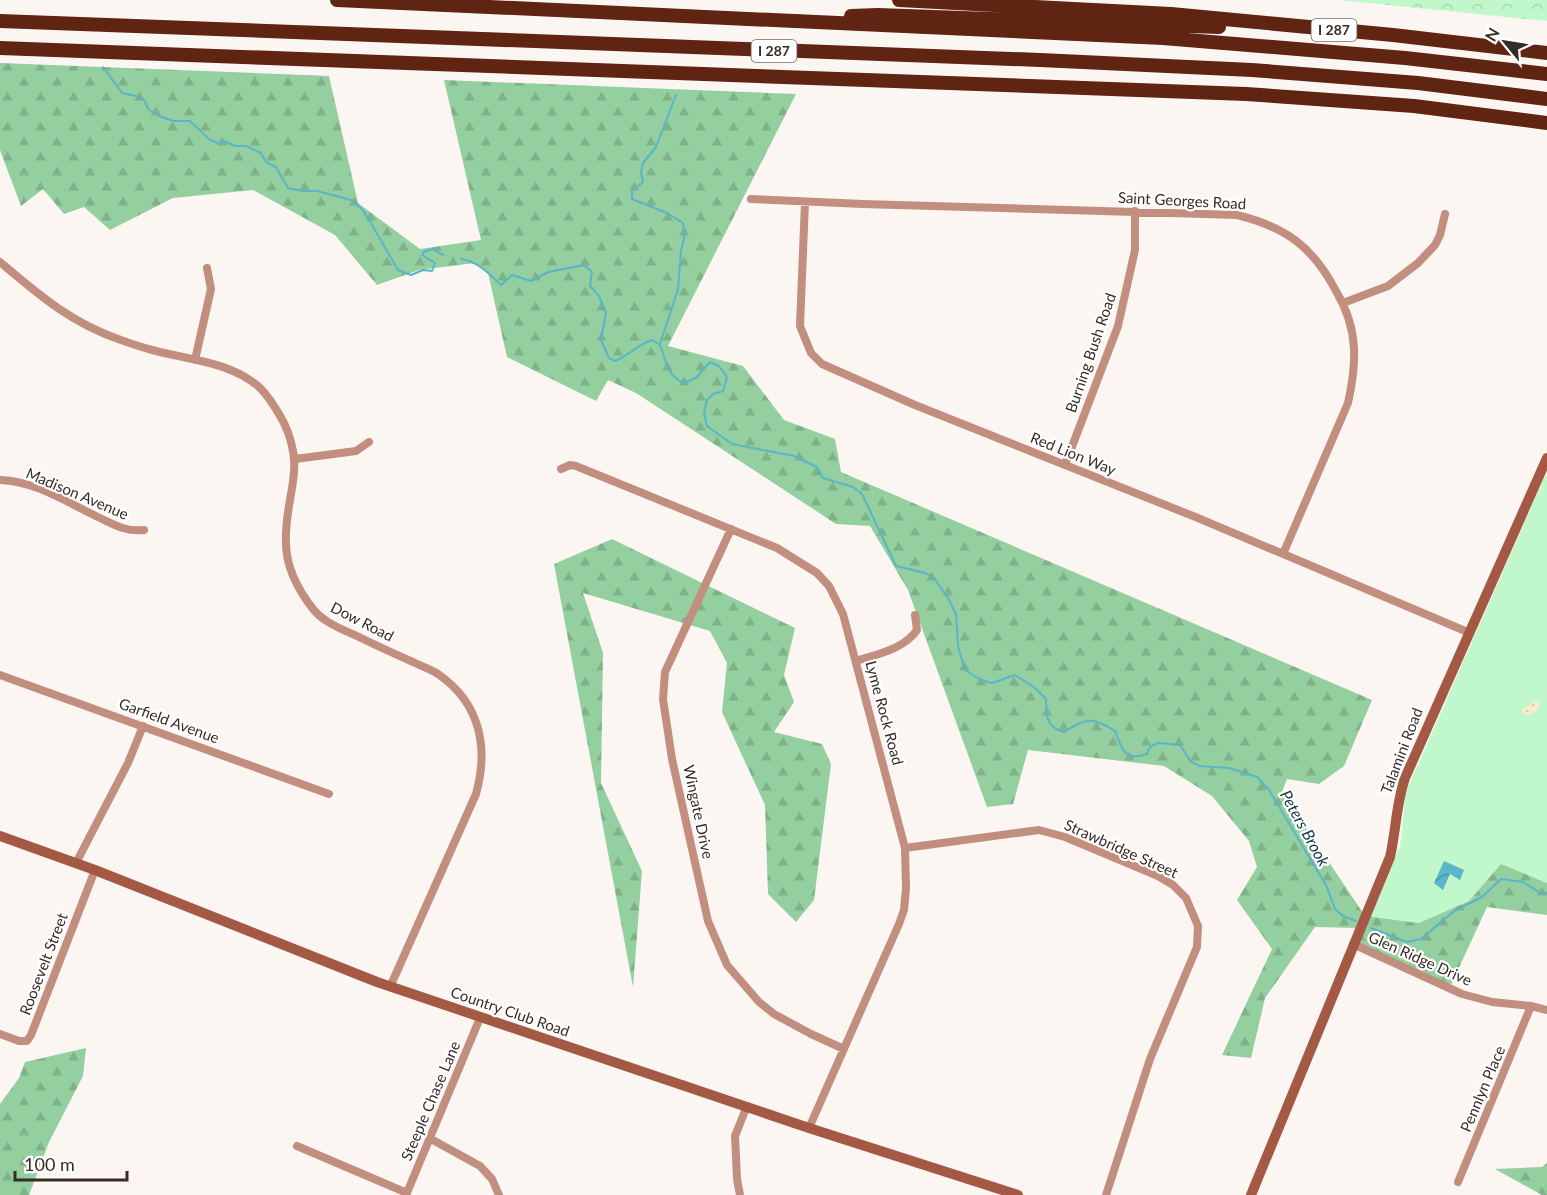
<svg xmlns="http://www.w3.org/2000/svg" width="1547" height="1195" font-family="Lato,sans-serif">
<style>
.grass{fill:#c1f8cb}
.forest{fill:url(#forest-firs)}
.sand{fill:url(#sand-dots)}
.park{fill:url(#park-crowns)}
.water{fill:url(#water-waves)}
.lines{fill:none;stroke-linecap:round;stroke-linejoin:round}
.stream{stroke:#5ab4ca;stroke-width:2}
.street{stroke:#c28e7f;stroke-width:8}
.secondary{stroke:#a45945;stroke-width:10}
.highway{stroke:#602413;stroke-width:14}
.labels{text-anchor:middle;stroke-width:4.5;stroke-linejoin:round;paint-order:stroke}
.shield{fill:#fff;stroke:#726b66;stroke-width:1.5}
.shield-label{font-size:14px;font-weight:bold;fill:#362b25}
.street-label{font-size:15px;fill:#362b25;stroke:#fff}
.water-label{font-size:16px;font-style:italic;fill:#0c3741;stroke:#fff}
</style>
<defs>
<pattern id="forest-firs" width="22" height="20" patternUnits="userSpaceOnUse" patternTransform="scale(1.5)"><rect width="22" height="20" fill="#93cf9f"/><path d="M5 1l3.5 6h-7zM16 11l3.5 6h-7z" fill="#7fb289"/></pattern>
<pattern id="sand-dots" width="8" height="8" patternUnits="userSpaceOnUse" patternTransform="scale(1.5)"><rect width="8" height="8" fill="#f8eec8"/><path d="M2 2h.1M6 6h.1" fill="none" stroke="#d5ccac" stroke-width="1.8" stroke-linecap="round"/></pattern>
<pattern id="park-crowns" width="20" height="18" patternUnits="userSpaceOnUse" patternTransform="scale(1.5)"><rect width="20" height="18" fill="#c1f8cb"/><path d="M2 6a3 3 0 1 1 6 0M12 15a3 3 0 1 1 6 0" fill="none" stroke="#a6d5ae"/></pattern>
<pattern id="water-waves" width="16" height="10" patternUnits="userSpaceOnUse" patternTransform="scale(1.5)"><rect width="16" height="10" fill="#5ab4ca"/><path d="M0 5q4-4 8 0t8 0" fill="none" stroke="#4b93a4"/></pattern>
</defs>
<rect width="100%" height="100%" fill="#fcf6f3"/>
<path class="grass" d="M1545,476L1547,477V883L1501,864L1469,901L1419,923L1365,916L1400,847L1406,792Z"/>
<path class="forest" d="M0,63L329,76L358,203L420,249L481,240L444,80L796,94L668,346L743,366L784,420L835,439L841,472L1372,700L1344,766L1319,784L1287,779L1282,792L1365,916L1419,923L1469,901L1501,864L1547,883V915L1487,907L1451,985L1352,945L1360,928L1315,927L1265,998L1251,1058L1222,1055L1272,949L1237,900L1257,867L1249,841L1212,796L1164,766L1028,750L1013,804L987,807L908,590L870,526L836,524L636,393L608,380L596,401L507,357L488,273L475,263L419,270L377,285L335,235L253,190L173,198L110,230L84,207L64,214L43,189L21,206L0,150Z
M612,539L795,628L784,675L794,702L774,732L822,744L831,764L814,900L796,922L768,894L765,805L722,712L727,663L710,631L583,593L603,653L601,783L642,871L633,987L554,564Z
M86,1048L83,1076L49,1142L29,1195H0V1104L19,1078L25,1062Z
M1547,1163V1195H1542L1495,1169L1542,1167Z"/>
<path class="sand" d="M1536,701L1540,705L1537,710L1529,715L1522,713L1523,709Z"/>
<path class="park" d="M1339,0H1547V21Z"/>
<path class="water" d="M1444,861L1464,870L1460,880L1450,874L1443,890L1434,883Z"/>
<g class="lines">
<path class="stream" d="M103,67L122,93L136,96L145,101L148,109L159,116L174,121H190L210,140L218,143L223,141L236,146H246L261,153L266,162L276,167L288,188L303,191H318L351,200L362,209L368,218L398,270L411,275L423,270L432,271L435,263L422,255L424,252L432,249L443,255
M461,259C479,262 488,273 501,285L512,275L531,281L548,272L584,265L592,272L590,286L599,296L606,313L601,340L609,358L615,361C630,355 635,346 652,340L660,345C666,361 667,376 684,383L696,378L710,362L719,366L727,377L723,391L713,394L707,400L704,413L707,426L732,444L794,456L817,467L823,478L853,487L862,494L896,566L925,573L934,578L948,598L956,614L958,646L965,670L981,680L992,683L1015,675L1035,688L1046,699C1046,714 1046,728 1064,732C1087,718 1091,716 1115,731C1122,749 1124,762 1147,754L1150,747L1158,743L1180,745L1191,762L1200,766L1229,768L1257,777L1269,790L1326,885L1335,909L1343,916L1356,921
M660,344L678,289L681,251L685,234L683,223L667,213L632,199V191L643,182L641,172L643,163L656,147L676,95
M1371,928L1407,942L1421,939L1454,911L1482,897L1501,879L1523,882L1542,894L1547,893"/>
<path class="street" d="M751,199L863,204L1237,215C1286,227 1313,247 1336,291C1346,308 1353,328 1354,348C1355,366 1352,385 1348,403L1283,554
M805,202L800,326L811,353L822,364L915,405L1198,518L1470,633
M0,262C39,295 71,323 121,340C132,344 144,348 156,351C191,360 229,362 258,386C269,396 277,410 284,423C307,472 284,495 286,543C286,567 299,591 313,609C324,623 344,630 359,637C377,646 395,654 413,662C421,666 430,669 438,674C480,703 489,747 476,794L390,987
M1343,303L1388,286L1418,263L1435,245L1440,235L1445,214
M195,360L211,289L207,268
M295,459L356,451L369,442
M1065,465L1118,326L1135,250V211
M561,469L570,465L576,466L777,548L817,573L829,586L843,614L905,848L906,888L904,910L899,924L809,1128
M0,480C36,481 68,503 100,518C115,525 126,532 144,530
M731,529L665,672L663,699L672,759L708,921L727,965L759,1002L774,1014L811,1034L844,1049
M856,661C878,654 904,649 917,630L915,615
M0,675L329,794
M905,848L1039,830L1065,837L1158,876L1173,885L1186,898L1198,926L1197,947L1150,1059L1106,1195
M76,863L128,763L143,726
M1353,944L1462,994L1492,1002L1531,1006L1547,1010
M0,1034L19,1041H27L31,1035L95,870
M431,1139L480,1166L492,1179L499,1195
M297,1146L407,1193
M1458,1182L1531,1006
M406,1195L480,1018
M740,1195L737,1179L735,1136L747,1106"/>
<path class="secondary" d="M0,836L95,870L377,982L809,1128L1018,1195
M1251,1195L1390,857C1396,831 1396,804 1405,778L1547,458"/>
<path class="highway" d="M337,0L1163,38L1405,58L1547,74
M899,0L1171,14L1393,35L1547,53
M851,16L878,15L1219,27
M0,21L1040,60L1252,70L1418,83L1547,99
M0,48L1246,94L1414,106L1547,123"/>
</g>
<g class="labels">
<g class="shield">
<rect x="1311.5" y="19" width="45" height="22" rx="4.5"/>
<rect x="751.5" y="40" width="45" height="22" rx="4.5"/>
</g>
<g class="shield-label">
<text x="1334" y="35">I 287</text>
<text x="774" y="56">I 287</text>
</g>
<g class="street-label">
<text transform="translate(1182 201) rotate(3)" y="5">Saint Georges Road</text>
<text transform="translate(1091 353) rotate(-71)" y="5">Burning Bush Road</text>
<text transform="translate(1073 454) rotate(22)" y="5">Red Lion Way</text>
<text transform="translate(77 494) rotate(23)" y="5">Madison Avenue</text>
<text transform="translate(362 622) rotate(27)" y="5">Dow Road</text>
<text transform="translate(884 713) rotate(75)" y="5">Lyme Rock Road</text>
<text transform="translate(169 721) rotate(20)" y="5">Garfield Avenue</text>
<text transform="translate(1402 751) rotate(-69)" y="5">Talamini Road</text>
<text transform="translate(698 812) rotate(78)" y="5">Wingate Drive</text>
<text transform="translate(1121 849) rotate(24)" y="5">Strawbridge Street</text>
<text transform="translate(1420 959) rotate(24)" y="5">Glen Ridge Drive</text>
<text transform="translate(44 964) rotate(-69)" y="5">Roosevelt Street</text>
<text transform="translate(510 1012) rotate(19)" y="5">Country Club Road</text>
<text transform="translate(1483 1089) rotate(-67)" y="5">Pennlyn Place</text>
<text transform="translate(431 1101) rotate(-67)" y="5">Steeple Chase Lane</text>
</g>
<g class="water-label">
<text transform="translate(1305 828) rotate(61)" y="6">Peters Brook</text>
</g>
</g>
<g transform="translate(1505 42) rotate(300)" stroke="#ffffff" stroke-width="4.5" paint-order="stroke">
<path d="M0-4.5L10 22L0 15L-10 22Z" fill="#362b25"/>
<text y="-9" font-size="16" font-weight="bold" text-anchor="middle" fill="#362b25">N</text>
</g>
<path d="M15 1171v9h112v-9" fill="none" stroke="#362b25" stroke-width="3"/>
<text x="24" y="1171" font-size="18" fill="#362b25" stroke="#ffffff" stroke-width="4.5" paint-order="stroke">100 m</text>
</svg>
